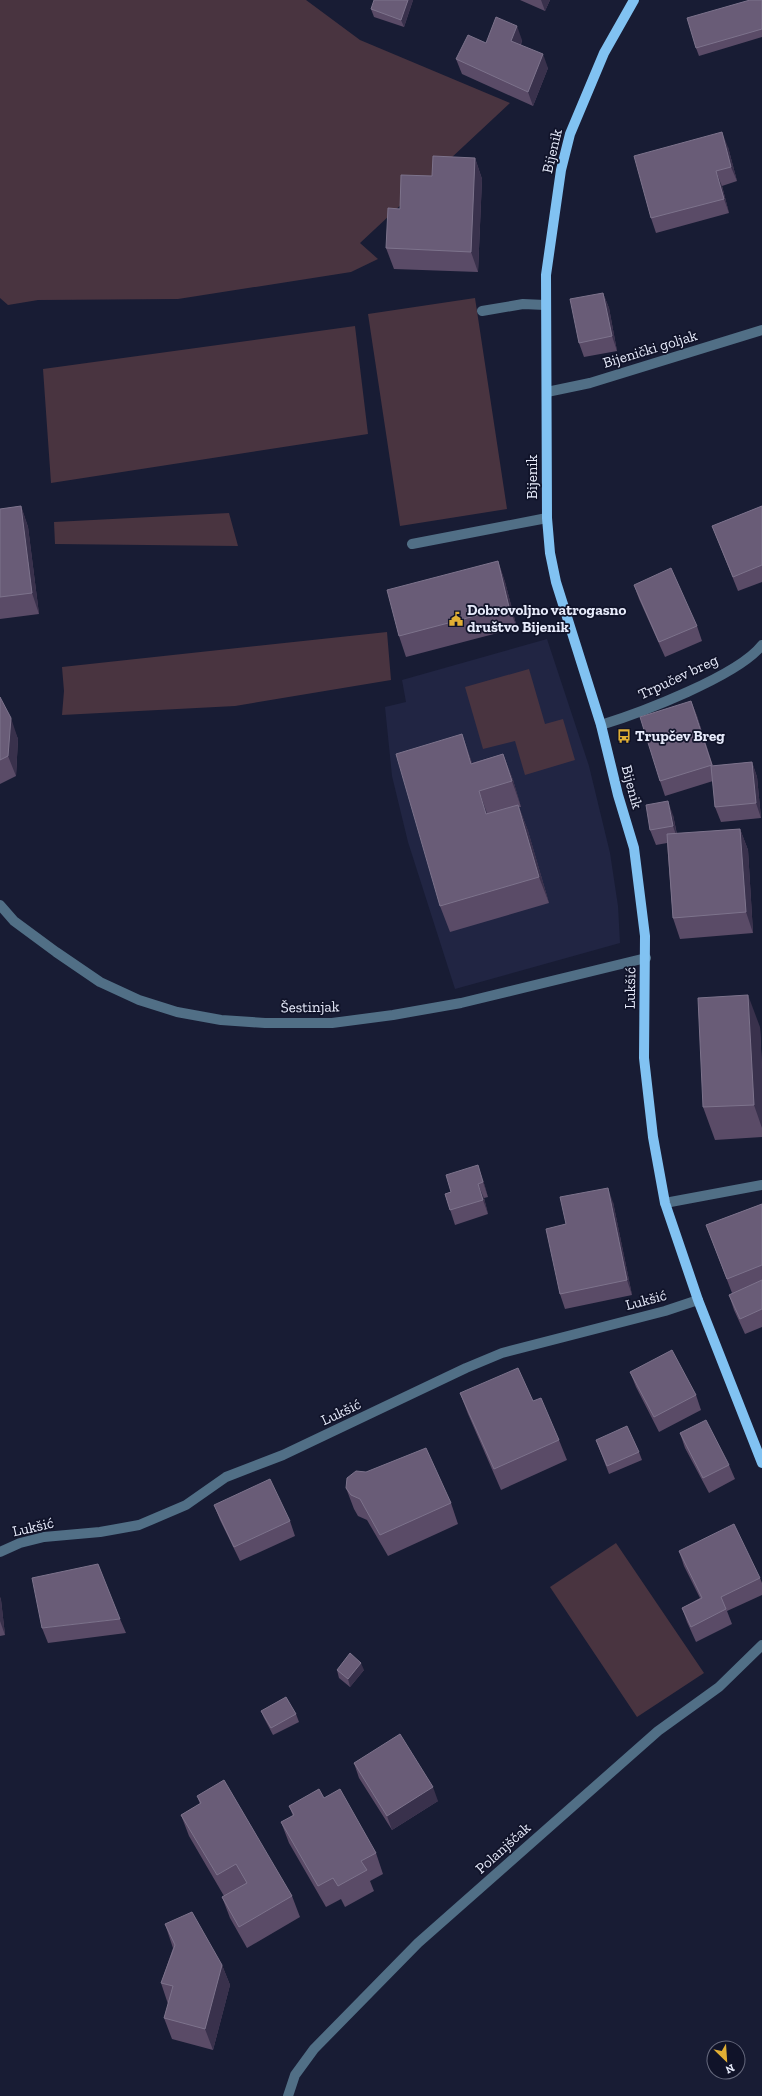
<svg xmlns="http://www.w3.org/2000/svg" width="762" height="2096" font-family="'Zilla Slab',serif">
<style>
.built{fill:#212543}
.green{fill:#493440}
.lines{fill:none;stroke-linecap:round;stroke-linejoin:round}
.minor{stroke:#516f86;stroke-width:10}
.major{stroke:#81c2f2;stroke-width:10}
.wall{fill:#5a4b67}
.shaded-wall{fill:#39314c}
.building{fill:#695c77;stroke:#7d738c}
.labels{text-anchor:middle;stroke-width:3.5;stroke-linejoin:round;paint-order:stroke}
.street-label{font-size:15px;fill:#e7ebfb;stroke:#101329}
.poi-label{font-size:15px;font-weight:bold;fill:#e7ebfb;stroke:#101329;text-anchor:start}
</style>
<rect width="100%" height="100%" fill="#181c34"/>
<path class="built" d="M547,639L589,766L610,853L618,906L620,943L455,989L408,842L392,776L385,707L406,702L402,680Z"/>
<path class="green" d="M0,0H306L360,40L510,103L360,243L378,259L351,272L178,299L38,300L8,305L0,298Z
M475,298L507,509L400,526L368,314Z
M355,326L368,434L51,483L43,369Z
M229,513L238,546L55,544L54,522Z
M387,632L391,680L235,706L62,715L64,691L62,667Z
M529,669L545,724L563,719L575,760L525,775L515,741L483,749L465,687Z
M616,1543L704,1673L637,1717L550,1587Z"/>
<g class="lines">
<path class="minor" d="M482,311L523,304L545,305
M547,392L590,383L762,330
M412,544L547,518
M601,725C640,713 738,676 762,645
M0,905L14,921L56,952L100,982L139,1000L177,1012L221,1020L265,1023H332L393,1015L461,1003L646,958
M665,1203L762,1185
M0,1552L20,1543L44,1537L100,1532L139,1525L186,1505L226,1477L283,1455L466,1368L502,1353L665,1311L698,1300
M288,2096L295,2075L314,2049L418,1943L658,1731L719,1687L762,1645"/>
<path class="major" d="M634,0L604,53L570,134L561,170L546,275L547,518L550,553L556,582L601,725L618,795L634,848L645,936L644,1058L653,1137L665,1203L698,1300L762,1463"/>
</g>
<path class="wall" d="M413,0L404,27L374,17L371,9Z
M520,0H550L545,11Z
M762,0V37L699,56L696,48Z
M522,40L521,45L548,68L533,106L462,74L456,59L486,43Z
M728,147L737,181L722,186L729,213L656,233L651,218Z
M475,158L482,179L478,272L394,269L386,248L400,209L432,176Z
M603,293L609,308L617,351L584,357L579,343Z
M21,506L28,527L39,614L0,619V509Z
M762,506V582L738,591L712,526Z
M498,561L505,582L517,628L406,657L399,636Z
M634,585L697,626L702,641L665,657L639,599Z
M0,697L18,739L16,776L0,784Z
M691,701L697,716L713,766L752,762L757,777L761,818L721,822L715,807L713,781L665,796L660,781Z
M462,734L472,763L503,754L513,780L521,807H519L528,831L549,903L450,932L440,906Z
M673,815L677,834L740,829L748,850L753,933L680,939L673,918L667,843L656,845L650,830Z
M760,1027L762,1070V1137L715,1140L703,1107Z
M483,1180L488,1197L484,1198L488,1214L455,1225L445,1194Z
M613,1202L632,1295L565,1309L560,1294L566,1224Z
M762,1204V1327L745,1334L734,1310L729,1295L732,1293L706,1225Z
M630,1372L696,1395L701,1410L659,1432L636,1387Z
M460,1393L533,1401L559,1440L567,1460L501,1490L468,1414Z
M680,1433L729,1465L735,1479L709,1493L685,1448Z
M596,1440L639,1452L642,1460L609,1474Z
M346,1488L451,1503L458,1524L388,1556L367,1520L358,1516L354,1509Z
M214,1505L290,1521L295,1536L240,1561L220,1520Z
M679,1551L760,1578L762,1583V1595L727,1611L732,1624L696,1642L687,1622L682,1608L700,1598L684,1566Z
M0,1597L1,1600L5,1635L0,1636Z
M120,1619L126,1633L48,1643L42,1628Z
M337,1670H364L350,1687L339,1678Z
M261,1711L296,1714L299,1722L273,1735L264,1718Z
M354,1763L438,1801L392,1830L359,1778Z
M197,1796L292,1896L300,1917L247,1948L230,1918L222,1897L224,1896L189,1836L181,1815L200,1804Z
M324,1798L376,1853L383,1874L370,1881L374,1891L345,1907L341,1899L326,1907L289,1843L281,1822L293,1816L289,1806Z
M165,1924L222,1965L230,1985L213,2050L172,2039L164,2018L168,2004L161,1983L173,1948Z"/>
<path class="shaded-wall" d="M408,0H413L404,27L401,20Z
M541,0H550L545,11Z
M517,26L522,40L516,56L511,41Z
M543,54L548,68L533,106L528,92Z
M722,132L728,147L737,181L731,167Z
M475,158L482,179L478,272L471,252Z
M716,171L722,186L729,213L724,199Z
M603,293L609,308L617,351L612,336Z
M21,506L28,527L39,614L32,593Z
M498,561L505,582L517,628L509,607Z
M691,701L697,716L717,780L712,765Z
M11,718L18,739L16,776L8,756Z
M462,734L471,760L480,789L471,764Z
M503,754L513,780L521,807L512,781Z
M752,762L757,777L761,818L756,803Z
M479,791L488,816L486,814Z
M668,801L673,815L678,841L673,826Z
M518,805L528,831L549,903L539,877Z
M740,829L748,850L753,933L746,912Z
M748,995L760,1027L762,1070V1128L754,1105Z
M478,1165L483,1180L488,1197L483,1182Z
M478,1184L484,1198L488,1214L483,1200Z
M608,1188L613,1202L632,1295L627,1280Z
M0,1597L1,1600L5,1635L0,1621Z
M361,1663L364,1670L350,1687L348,1679Z
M433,1787L438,1801L392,1830L387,1816Z
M222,1965L230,1985L213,2050L205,2029Z"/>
<path class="building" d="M374,0H408L401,20L371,9Z
M750,0H762V29L696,48L687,18Z
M496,17L517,26L511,41L543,54L528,92L456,59L468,35L486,43Z
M722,132L731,167L716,171L724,199L651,218L634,156Z
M433,156L475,158L471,252L386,248L388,208L400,209L401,175L432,176Z
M603,293L612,336L579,343L570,299Z
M21,506L32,593L0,597V509Z
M762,506V565L733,577L712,526Z
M498,561L509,607L399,636L387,590Z
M671,568L697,626L659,642L634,585Z
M0,697L11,718L8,756L0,760Z
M691,701L712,765L660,781L640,717Z
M462,734L471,764L503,754L512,781L479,791L486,814L518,805L539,877L440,906L396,754Z
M752,762L756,803L715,807L711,766Z
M668,801L673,826L650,830L646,805Z
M740,829L746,912L673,918L667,834Z
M748,995L754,1105L703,1107L698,998Z
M478,1165L483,1182L478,1184L483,1200L450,1210L445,1194L451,1192L446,1175Z
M608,1188L627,1280L560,1294L546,1229L566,1224L560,1197Z
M762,1204V1265L727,1279L706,1225Z
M762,1280V1309L740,1319L729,1295Z
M672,1350L696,1395L654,1417L630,1372Z
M518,1368L533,1401L541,1398L559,1440L494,1469L460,1393Z
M706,1420L729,1465L703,1478L680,1433Z
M627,1426L639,1452L607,1466L596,1440Z
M426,1448L451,1503L380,1535L360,1499L351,1495L346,1488L347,1478L356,1471L366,1472Z
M270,1479L290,1521L234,1547L214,1505Z
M734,1524L760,1578L721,1597L726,1609L691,1627L682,1608L702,1598L679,1551Z
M98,1564L120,1619L42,1628L32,1578Z
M350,1653L361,1663L348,1679L337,1670Z
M286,1697L296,1714L271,1728L261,1711Z
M400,1734L433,1787L387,1816L354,1763Z
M224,1780L292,1896L239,1927L222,1897L247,1883L236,1864L217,1875L181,1815L201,1803L197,1796Z
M319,1789L324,1798L340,1789L376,1853L361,1861L367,1870L338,1886L333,1878L318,1886L281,1822L294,1815L289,1806Z
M192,1912L222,1965L205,2029L164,2018L173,1986L161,1983L175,1945L165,1924Z"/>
<defs>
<symbol id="civic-bare" viewBox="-9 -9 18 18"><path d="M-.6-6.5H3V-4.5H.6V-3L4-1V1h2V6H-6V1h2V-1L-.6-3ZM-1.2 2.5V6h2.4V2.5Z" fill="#e1af34" stroke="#101329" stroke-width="2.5" paint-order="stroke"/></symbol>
<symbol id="bus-bare" viewBox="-9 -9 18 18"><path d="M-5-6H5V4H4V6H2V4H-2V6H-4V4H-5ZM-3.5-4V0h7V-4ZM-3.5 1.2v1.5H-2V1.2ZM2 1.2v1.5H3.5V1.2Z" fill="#e1af34" stroke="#101329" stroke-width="2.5" paint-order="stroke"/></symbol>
</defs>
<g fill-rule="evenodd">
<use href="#civic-bare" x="446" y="609" width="20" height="20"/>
<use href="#bus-bare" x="614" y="726" width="20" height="20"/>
</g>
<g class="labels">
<g class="street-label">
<text transform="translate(552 151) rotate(-77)" y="5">Bijenik</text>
<text transform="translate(650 349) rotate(-17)" y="5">Bijenički goljak</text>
<text transform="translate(532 477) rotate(-90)" y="5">Bijenik</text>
<text transform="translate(678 677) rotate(-25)" y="5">Trpučev breg</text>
<text transform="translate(632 787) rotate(75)" y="5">Bijenik</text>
<text transform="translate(630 988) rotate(-89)" y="5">Lukšić</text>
<text transform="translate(310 1007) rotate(-1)" y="5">Šestinjak</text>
<text transform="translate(646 1300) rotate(-15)" y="5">Lukšić</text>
<text transform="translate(341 1412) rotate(-25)" y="5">Lukšić</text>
<text transform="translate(33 1527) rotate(-13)" y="5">Lukšić</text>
<text transform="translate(503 1848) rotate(-42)" y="5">Polanjščak</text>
</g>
<g class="poi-label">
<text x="467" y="615">Dobrovoljno vatrogasno<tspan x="467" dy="17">društvo Bijenik</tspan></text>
<text x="635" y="741">Trupčev Breg</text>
</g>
</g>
<g transform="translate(726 2060) rotate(155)"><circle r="19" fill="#101329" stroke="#66697d"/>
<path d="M0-3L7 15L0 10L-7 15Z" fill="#e1af34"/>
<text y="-6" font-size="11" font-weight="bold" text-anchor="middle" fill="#e7ebfb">N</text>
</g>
</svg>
